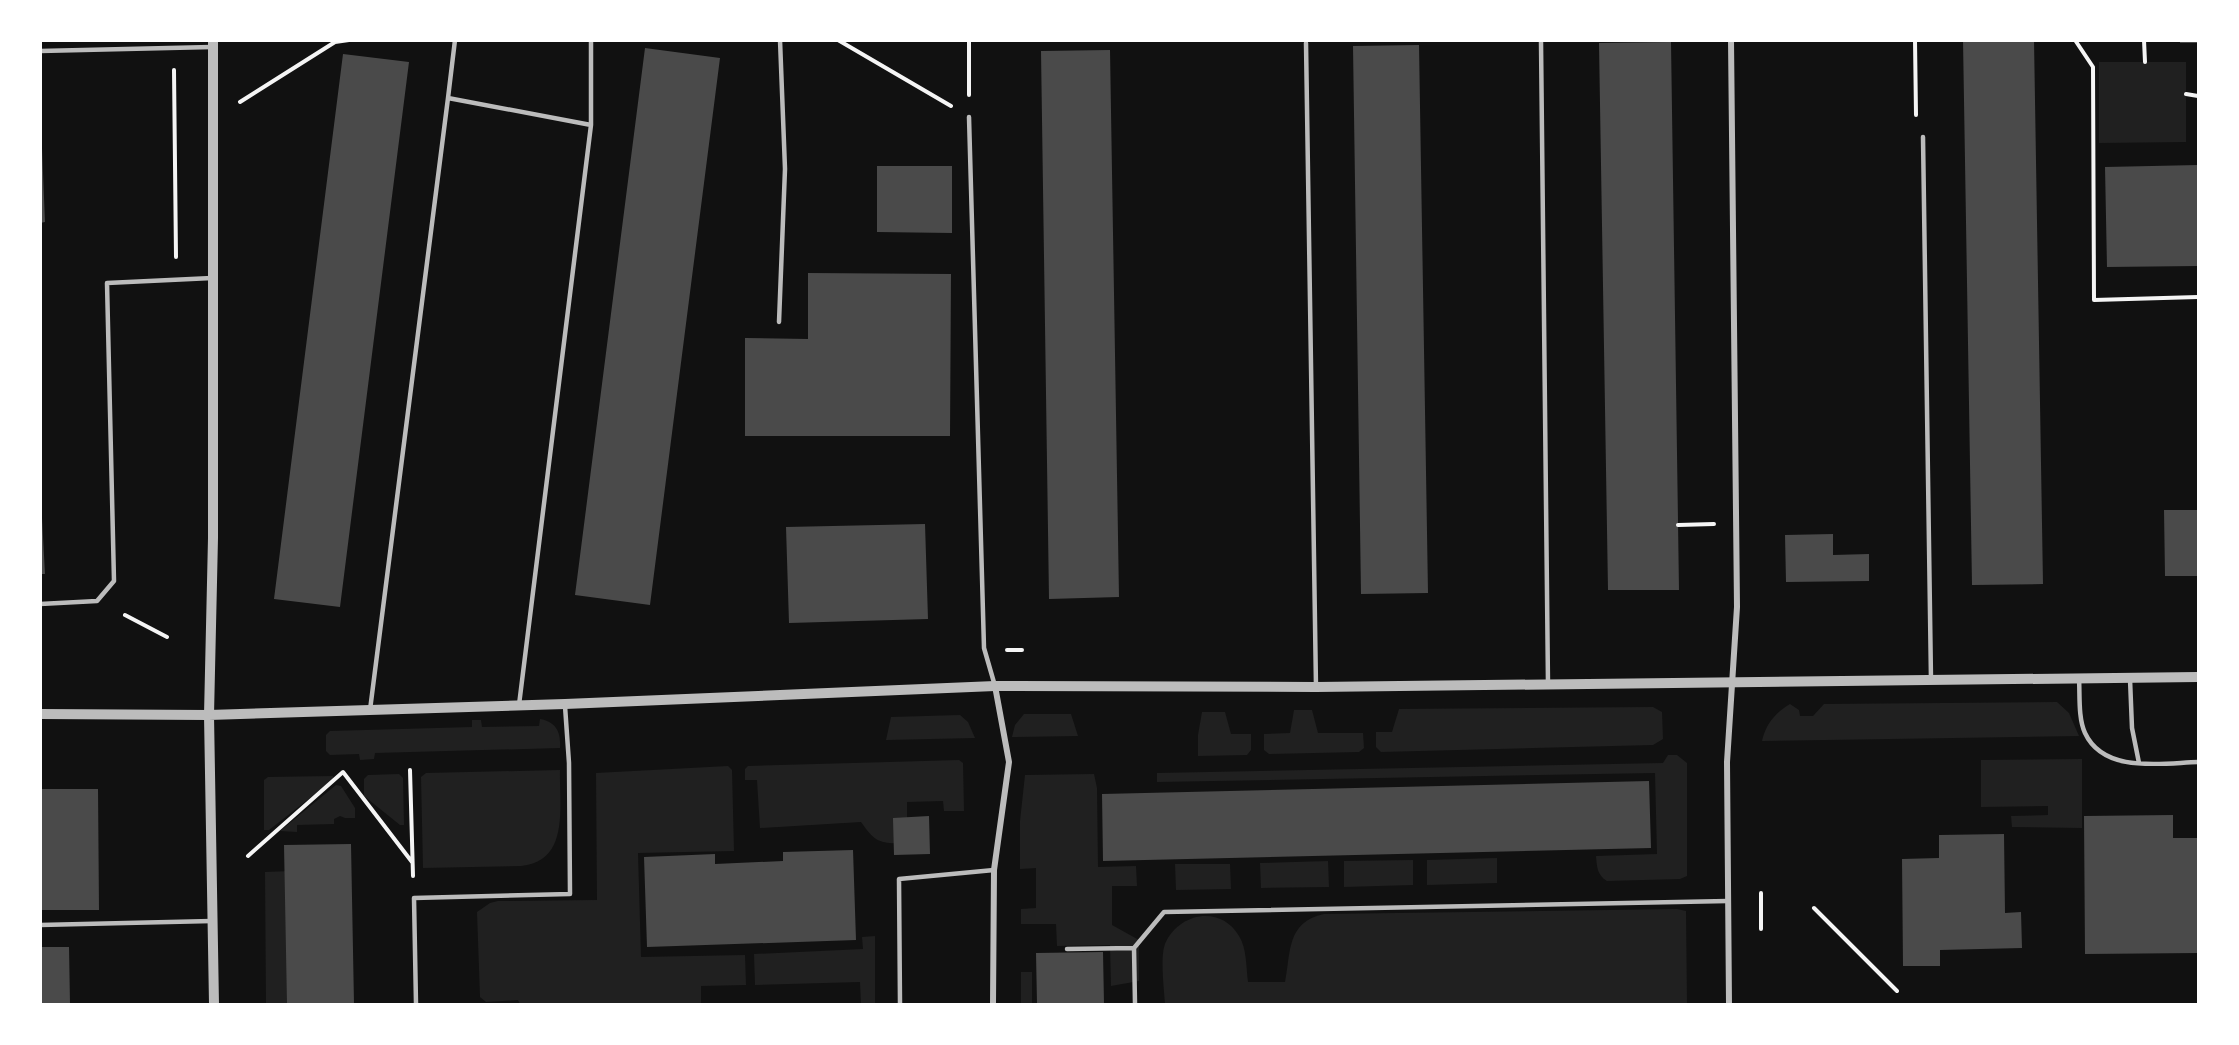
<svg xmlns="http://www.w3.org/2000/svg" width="2239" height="1045" font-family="Roboto,sans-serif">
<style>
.green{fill:#202020}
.building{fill:#4a4a4a}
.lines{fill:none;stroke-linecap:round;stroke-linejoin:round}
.path{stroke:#f5f5f5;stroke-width:4}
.service{stroke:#bcbcbc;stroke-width:4.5}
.minor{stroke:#bcbcbc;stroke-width:6}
.tertiary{stroke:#bcbcbc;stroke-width:10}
</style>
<rect width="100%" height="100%" fill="#111"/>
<path class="green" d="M2099,62H2186V142L2099,143Z
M2057,702L2069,713L2079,736L1762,741C1766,724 1775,713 1790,704L1799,710L1800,716H1813L1824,704Z
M1653,707L1662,712L1663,739L1653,745L1381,752L1376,747V732H1392L1399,709Z
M1294,710H1312L1318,733H1363L1364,748L1359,752L1269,754L1264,750V734L1290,733Z
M1202,712H1225L1231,734H1251V750L1247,755L1198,756V735Z
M1024,714H1071L1078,736L1012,737L1015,725Z
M960,715L968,722L975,738L886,740L891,717Z
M540,719C557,722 561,733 560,748L375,753L374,759L360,760L359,754L330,755L326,751V735L330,731L472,727V720H481L482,727L539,726Z
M1668,755H1677L1687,763V876L1680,879L1607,881C1597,875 1597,867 1596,856L1657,854L1655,773L1157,782V773L1663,763Z
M2082,759V828L2012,827L2011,816L2048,815V806L1981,807V760Z
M959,760L963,763L964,811H944L943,801L907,802V836L904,843C880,844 875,842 861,822L760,828L757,780H745V769L748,766Z
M728,766L732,770L734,851L638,853L641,957L745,955L746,985L701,986V1004H520L518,1000L486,1002L480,997L477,912L490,903L498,901L597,900L596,773Z
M560,770C559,807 570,861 521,866L423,868L421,777L426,773Z
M399,774L403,778L404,825H400L364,796V779L368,775Z
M1094,774L1097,788L1098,867L1136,866L1137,886H1112V925L1139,940V981L1111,986L1110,945L1057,946L1056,924H1021V909L1036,908V868L1020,869V821L1025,775Z
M333,776V780L269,830H264V780L268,777Z
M336,785L341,786L355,808V818H345L340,816L334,819V824L297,825V832L280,831Z
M1497,858V883L1427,885V860Z
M1413,860V885L1344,887V861Z
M1328,861L1329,887L1261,888L1260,863Z
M1175,864H1230L1231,889L1176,890Z
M291,871L292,1004H266L265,872Z
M1677,909L1686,911L1687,1004H1165C1164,989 1160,957 1165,944C1179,912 1221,905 1239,936C1247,949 1246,967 1248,982H1285C1291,953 1286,922 1324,914Z
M875,936V1004H861L860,982L755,985L754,954L863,949L862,937Z
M1021,972H1032V1004H1021Z"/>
<path class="building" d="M1963,40H2034L2043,584L1972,585Z
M2180,40H2198V43H2180Z
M1671,42L1679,590H1608L1599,43Z
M1419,45L1428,593L1361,594L1353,46Z
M645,48L720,58L650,605L575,595Z
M1110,50L1119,597L1049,599L1041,51Z
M343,54L409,62L340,607L274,599Z
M40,148H42L45,222L40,223Z
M2198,165V266L2107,267L2105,167Z
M877,166H952V233L877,232Z
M808,273L951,274L950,436H745V338L808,339Z
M2164,510H2198V576H2165Z
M40,518H42L45,574H40Z
M925,524L928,619L789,623L786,527Z
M1833,534V555L1869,554V581L1786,582L1785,535Z
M1649,781L1651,848L1103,861L1102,794Z
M40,789H98L99,910H40Z
M2173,815V838H2198V953L2085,954L2084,816Z
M929,816L930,854L894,855L893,818Z
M2004,834L2005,913L2021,912L2022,948L1940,950V966H1903L1902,859L1939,858V835Z
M351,844L354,1004H287L284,845Z
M853,850L856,940L647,947L644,857L715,854V864L783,861V852Z
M40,947H69L70,1004H40Z
M1103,952L1104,1004H1037L1036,953Z"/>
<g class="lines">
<path class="path" d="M838,40L951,106
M969,40V95
M1915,40L1916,115
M2075,40L2093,67L2094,300L2198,297
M2144,40L2145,62
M174,70L176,257
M2186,94L2198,96
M240,102L335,42L349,40
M1678,525L1714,524
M125,615L167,637
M1007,650H1022
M410,770L413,876
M248,856L343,772L412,862
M1761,893V929
M1814,908L1897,991"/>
<path class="service" d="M1541,42L1548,684
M1306,43L1316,687
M40,51L212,47
M448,98L455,40
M969,117L984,648L995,686
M591,125V40
M1923,137L1931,680
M779,322L785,169L780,40
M40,604L97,601L114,581L107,283L212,278
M2079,678C2080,695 2078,718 2085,733C2104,774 2162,763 2198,762
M2130,679L2132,728L2139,763
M370,710L448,98L591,125L519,705
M40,925L212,921
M1067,949L1134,948
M416,1004L414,898L570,894L569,763L565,706
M900,1004L899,879L994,870
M1135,1004L1134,948L1164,912L1728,901"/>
<path class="minor" d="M993,1004L994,870L1009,762L995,686
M1729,1004L1727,762L1737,607L1731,40"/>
<path class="tertiary" d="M213,40V538L209,715L214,1004
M40,714L209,715L565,704L995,686L1316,687L2198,677"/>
</g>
<rect width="2239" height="1045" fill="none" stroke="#ffffff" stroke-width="84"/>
</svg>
